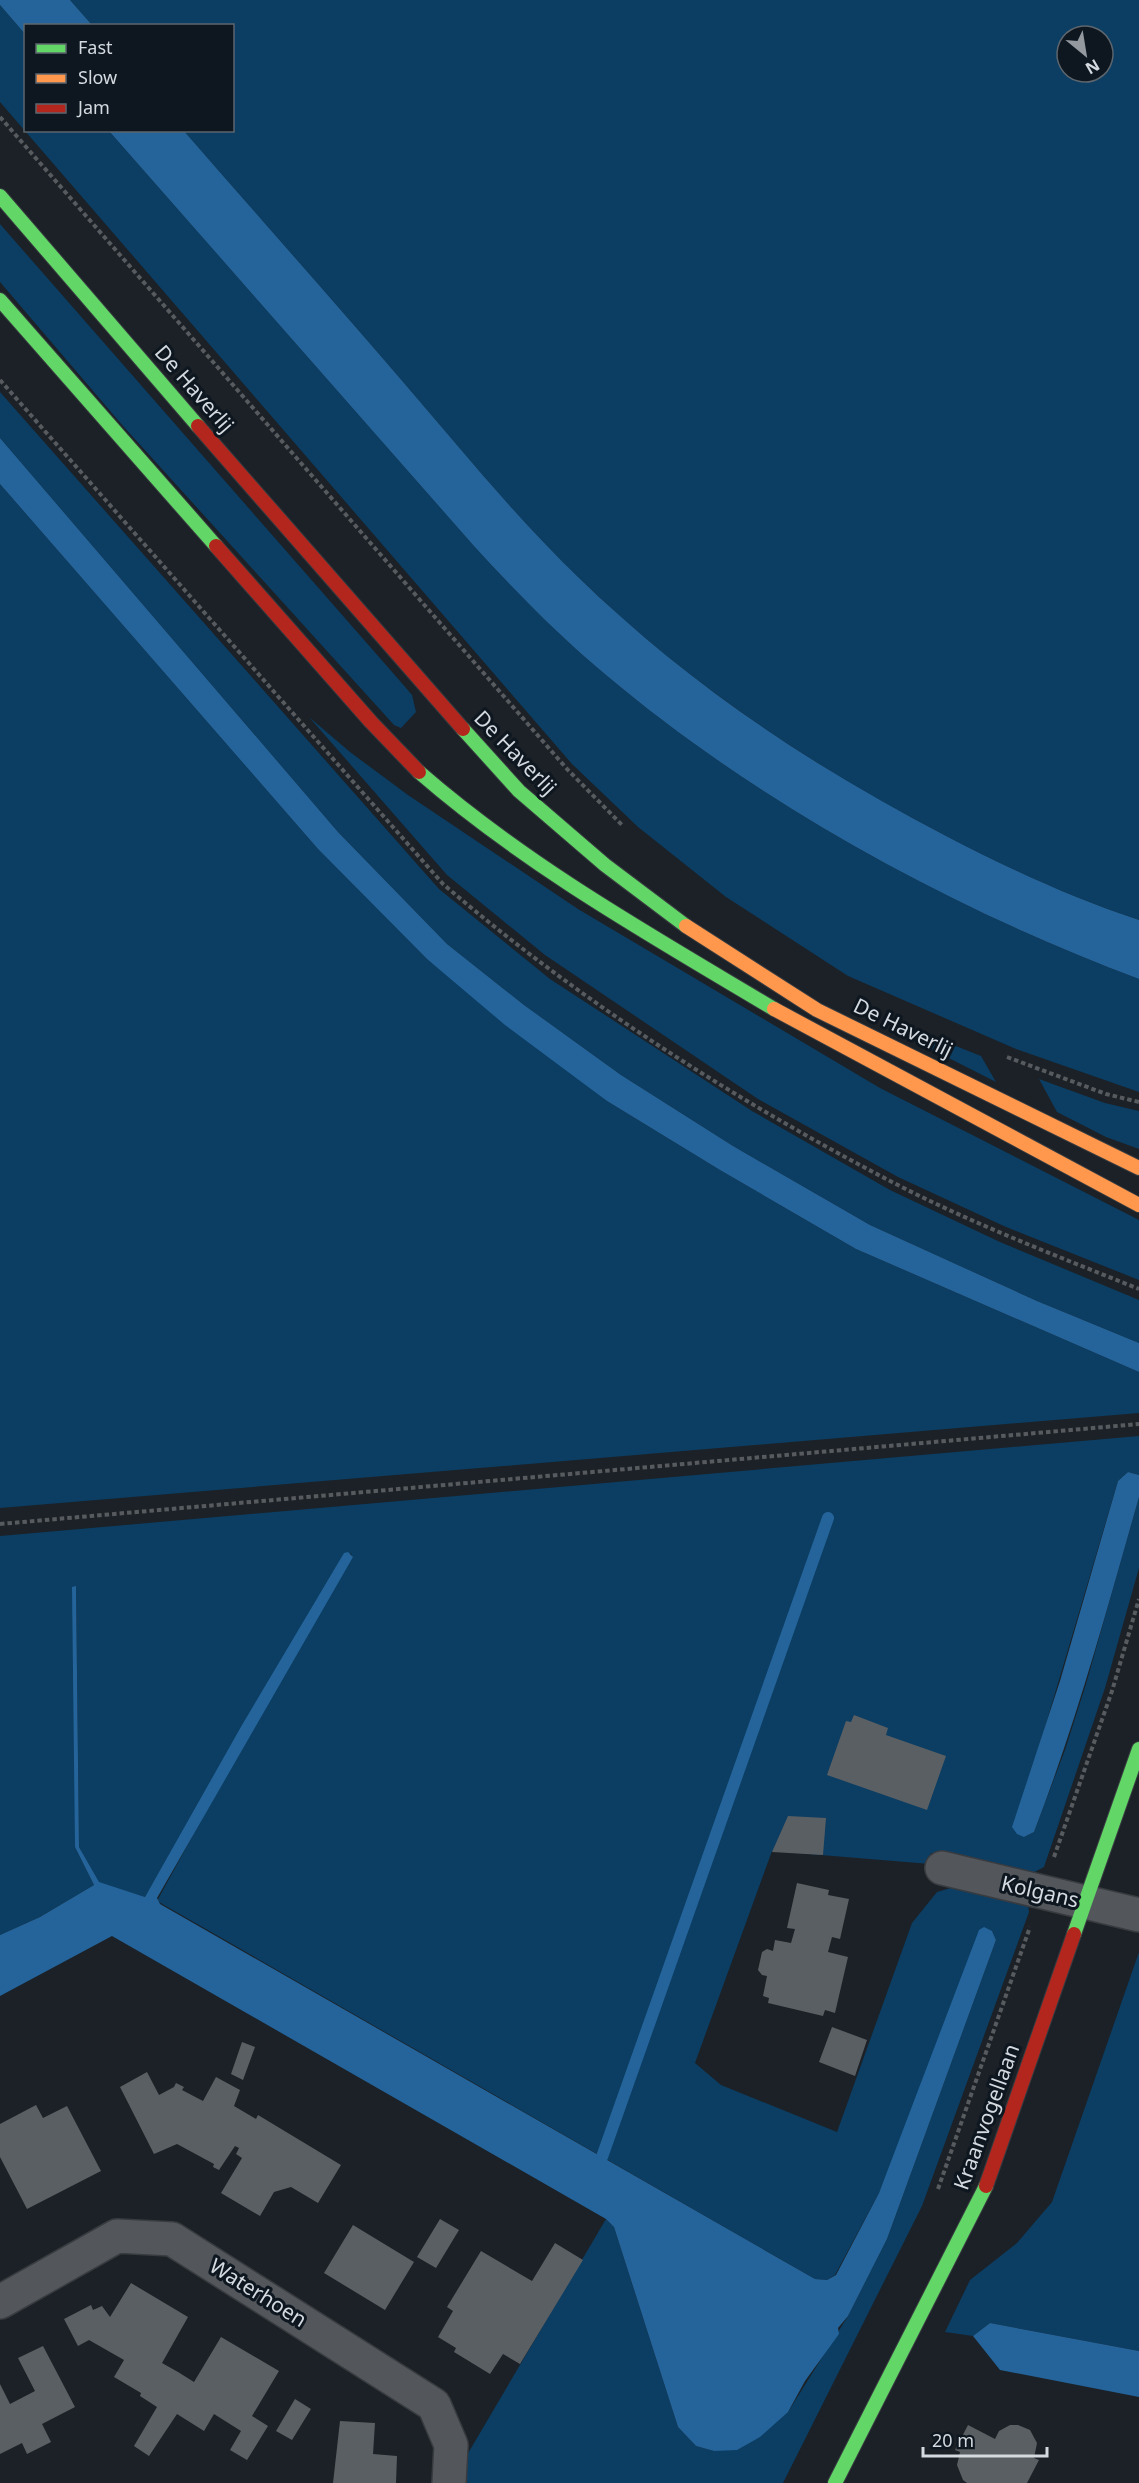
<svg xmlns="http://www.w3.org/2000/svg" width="1139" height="2483" font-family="'Noto Sans',sans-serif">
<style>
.green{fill:#0c3d62;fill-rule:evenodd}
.water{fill:#24649a}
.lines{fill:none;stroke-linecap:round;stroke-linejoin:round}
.stream{stroke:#24649a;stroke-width:12}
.building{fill:#5a5f63}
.street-casing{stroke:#383c40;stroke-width:36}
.fast-casing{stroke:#383c40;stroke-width:16}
.slow-casing{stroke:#383c40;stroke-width:16}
.jam-casing{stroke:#383c40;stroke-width:16}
.path{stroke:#575b5f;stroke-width:4;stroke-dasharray:4.5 3;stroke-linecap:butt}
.street{stroke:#53575c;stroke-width:33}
.fast{stroke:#63d668;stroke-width:14}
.slow{stroke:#ff974d;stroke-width:14}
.jam{stroke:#b3261e;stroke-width:14}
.labels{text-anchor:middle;stroke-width:6;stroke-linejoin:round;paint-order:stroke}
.street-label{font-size:21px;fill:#d4dae0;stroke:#0e1720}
</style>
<rect width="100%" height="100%" fill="#1b2126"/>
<path class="green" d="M70,0H1139V920C1072,898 1010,869 948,837C811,766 687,683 577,576C515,516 460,448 404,383C331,298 257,215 184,131L232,130V26L92,25ZM1067,36H1103V72H1067Z
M0,5L25,34L26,130L109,131L473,545C515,591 558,635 606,675C759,804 952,909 1139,979V1092L1016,1049L848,976L726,897L638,827L572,764L0,102Z
M0,224L400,681L412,695L416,712L401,728L394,725L123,426L0,282Z
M0,392L439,889L550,979L752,1111L890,1190L1000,1242L1139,1300V1343L1037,1301L870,1225L733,1146L621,1075L524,1005L447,944L338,832L0,438Z
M0,484L318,849L427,959L607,1101L720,1170L856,1249L1139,1372V1413L0,1508Z
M309,717L350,752L408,795L578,909L880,1088L1139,1220V1280L1006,1227L898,1177L758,1099L545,955L447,875Z
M923,1033L981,1056L996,1082L919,1043Z
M1039,1079L1105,1103L1139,1111V1149L1106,1137L1057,1112Z
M1139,1436V1475L1128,1472L1118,1481L1040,1744L1024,1837L1034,1832L1065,1750L1086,1684L1139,1497V1568L1105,1688L1044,1867L1031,1874L931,1853L930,1864L772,1851L695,2063L721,2085L837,2132L912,1923L937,1892L957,1886L1028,1904L1029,1912L922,2206L783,2483H465L464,2460L606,2219L614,2227L678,2427L696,2446L714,2451L788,2412L848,2316L887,2239L996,1940L992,1931L879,2193L835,2275L827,2280L815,2279L157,1901L251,1729L352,1557L351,1553L145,1897L99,1883L79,1847L76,1587L75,1847L94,1885L40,1917L0,1935V1536Z
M1139,1952V2351L990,2323L973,2336L945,2332L970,2280L1017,2243L1052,2202Z"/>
<path class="water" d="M0,0H70L92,25L26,26L25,34L0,5Z
M109,131H184C257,215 331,298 404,383C460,448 515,516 577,576C688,684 811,766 948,837C1010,869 1072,898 1139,920V979C952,909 759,804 606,675C558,635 515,591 473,545Z
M0,438L338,832L447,944L524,1005L621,1075L733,1146L870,1225L1037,1301L1139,1343V1372L856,1249L720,1170L607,1101L505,1025L427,959L318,849L0,484Z
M1128,1472L1139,1475V1497C1107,1610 1076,1723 1034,1832L1024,1837L1017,1834L1012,1827L1060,1681L1118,1481Z
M348,1552L353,1557L157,1898L160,1904L815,2279L827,2280L836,2275L879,2193L979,1930L984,1927L992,1931L996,1940L887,2239L848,2316L838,2328L839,2334L805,2381L788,2412L760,2437L737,2450L714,2451L696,2446L678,2427L614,2227L606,2219L112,1936L0,1996V1935L40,1917L94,1885L75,1847L72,1587L76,1586L79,1847L99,1882L145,1897L242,1725L344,1553Z
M990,2323L1139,2351V2397L1000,2370L973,2336Z"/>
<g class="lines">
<path class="stream" d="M602,2157L828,1518"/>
</g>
<path class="building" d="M854,1715L888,1728L886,1735L946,1756L927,1810L827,1775L846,1721L851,1722Z
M788,1816L826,1818L823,1855L772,1852Z
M797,1883L829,1890L828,1895L849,1899L840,1939L832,1937L828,1952L848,1957L835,2013L825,2010L823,2016L768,2003L769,1998L763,1996L767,1976L762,1975L758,1970L762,1952L767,1949L773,1951L775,1940L791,1943L795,1929L787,1928Z
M832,2027L867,2040L855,2076L819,2062Z
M242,2042L255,2047L243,2080L231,2074Z
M147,2072L159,2095L174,2087L176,2083L184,2087L182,2090L203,2101L216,2077L240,2090L234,2106L256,2119L258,2115L341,2165L318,2203L291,2187L274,2192L260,2216L221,2193L242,2158L236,2154L239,2148L235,2146L219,2170L213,2167L214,2164L177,2144L154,2154L120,2087Z
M36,2105L43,2118L67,2106L101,2171L27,2209L0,2157V2124Z
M440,2219L459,2230L436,2268L417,2257Z
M353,2225L414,2262L385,2310L324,2273Z
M555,2243L583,2260L520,2364L503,2354L490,2374L454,2352L456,2348L438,2337L453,2311L447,2307L481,2251L532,2281Z
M131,2283L188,2317L162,2363L178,2372L194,2382L221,2337L279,2371L252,2416L268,2426L247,2460L230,2450L241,2431L214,2414L204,2431L177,2414L149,2456L134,2446L157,2407L140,2396L141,2393L114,2377L124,2360L89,2340L78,2346L64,2319L91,2305L93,2310L102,2306L110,2317Z
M43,2346L75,2407L42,2424L51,2442L27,2454L22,2443L0,2454V2384L10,2404L35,2391L18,2358Z
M295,2399L311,2409L292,2440L276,2431Z
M340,2421L375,2423L373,2454L397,2456L396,2483H333Z
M968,2425L995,2439L999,2431L1010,2425H1018L1030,2430L1037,2443L1034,2458L1039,2460L1027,2483H967L963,2480L957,2465L960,2452L955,2450Z"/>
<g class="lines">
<defs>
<path id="street" d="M942,1868L1139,1915
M0,2302L117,2236L172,2239L434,2405L451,2445L449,2483"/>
<path id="fast" d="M0,196L198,426
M0,300L216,546
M463,729L519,791L605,865L686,926
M419,772C527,866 652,936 774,1009
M1074,1934L1139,1749
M835,2483L986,2186"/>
<path id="slow" d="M686,926L817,1010L1139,1168
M774,1009L1139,1205"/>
<path id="jam" d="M198,426L463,729
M216,546L371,722L419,772
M986,2186L1074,1934"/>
</defs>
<use href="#street" class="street-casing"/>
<use href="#fast" class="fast-casing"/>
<use href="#slow" class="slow-casing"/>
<use href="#jam" class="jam-casing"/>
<path class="path" d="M0,117L567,769L622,825
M0,380L443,884C578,1000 736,1101 894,1183C973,1224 1057,1256 1139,1289
M1007,1057L1106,1094L1139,1102
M0,1524L1139,1424
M1054,1857L1112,1691L1139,1599
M938,2189L1030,1927"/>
<use href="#street" class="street"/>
<use href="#fast" class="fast"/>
<use href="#slow" class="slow"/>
<use href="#jam" class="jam"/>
</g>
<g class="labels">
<g class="street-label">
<text transform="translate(194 389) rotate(49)" y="7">De Haverlij</text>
<text transform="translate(515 753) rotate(46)" y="7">De Haverlij</text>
<text transform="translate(903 1028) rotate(26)" y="7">De Haverlij</text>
<text transform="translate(1040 1892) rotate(13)" y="7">Kolgans</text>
<text transform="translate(987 2117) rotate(-70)" y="7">Kraanvogellaan</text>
<text transform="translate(258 2293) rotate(32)" y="7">Waterhoen</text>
</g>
</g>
<rect x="24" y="24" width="210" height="108" fill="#0e1720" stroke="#5d656d" stroke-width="1.5"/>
<rect x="36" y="44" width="30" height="9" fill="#63d668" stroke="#5d656d" stroke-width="1.5"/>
<text x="78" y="54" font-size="18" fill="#d4dae0">Fast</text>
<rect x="36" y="74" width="30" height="9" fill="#ff974d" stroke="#5d656d" stroke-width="1.5"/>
<text x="78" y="84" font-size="18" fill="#d4dae0">Slow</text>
<rect x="36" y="104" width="30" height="9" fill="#b3261e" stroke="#5d656d" stroke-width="1.5"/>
<text x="78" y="114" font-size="18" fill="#d4dae0">Jam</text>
<g transform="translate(1085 54) rotate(150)"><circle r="28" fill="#0e1720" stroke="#5d656d" stroke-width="1.5"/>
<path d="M0-4.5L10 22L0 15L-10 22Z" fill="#93999f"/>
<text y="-9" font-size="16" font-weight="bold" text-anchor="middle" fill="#d4dae0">N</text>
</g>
<path d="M923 2447v9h124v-9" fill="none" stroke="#d4dae0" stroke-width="3"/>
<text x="932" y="2447" font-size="18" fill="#d4dae0" stroke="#0e1720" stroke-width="4.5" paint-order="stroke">20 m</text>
</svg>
